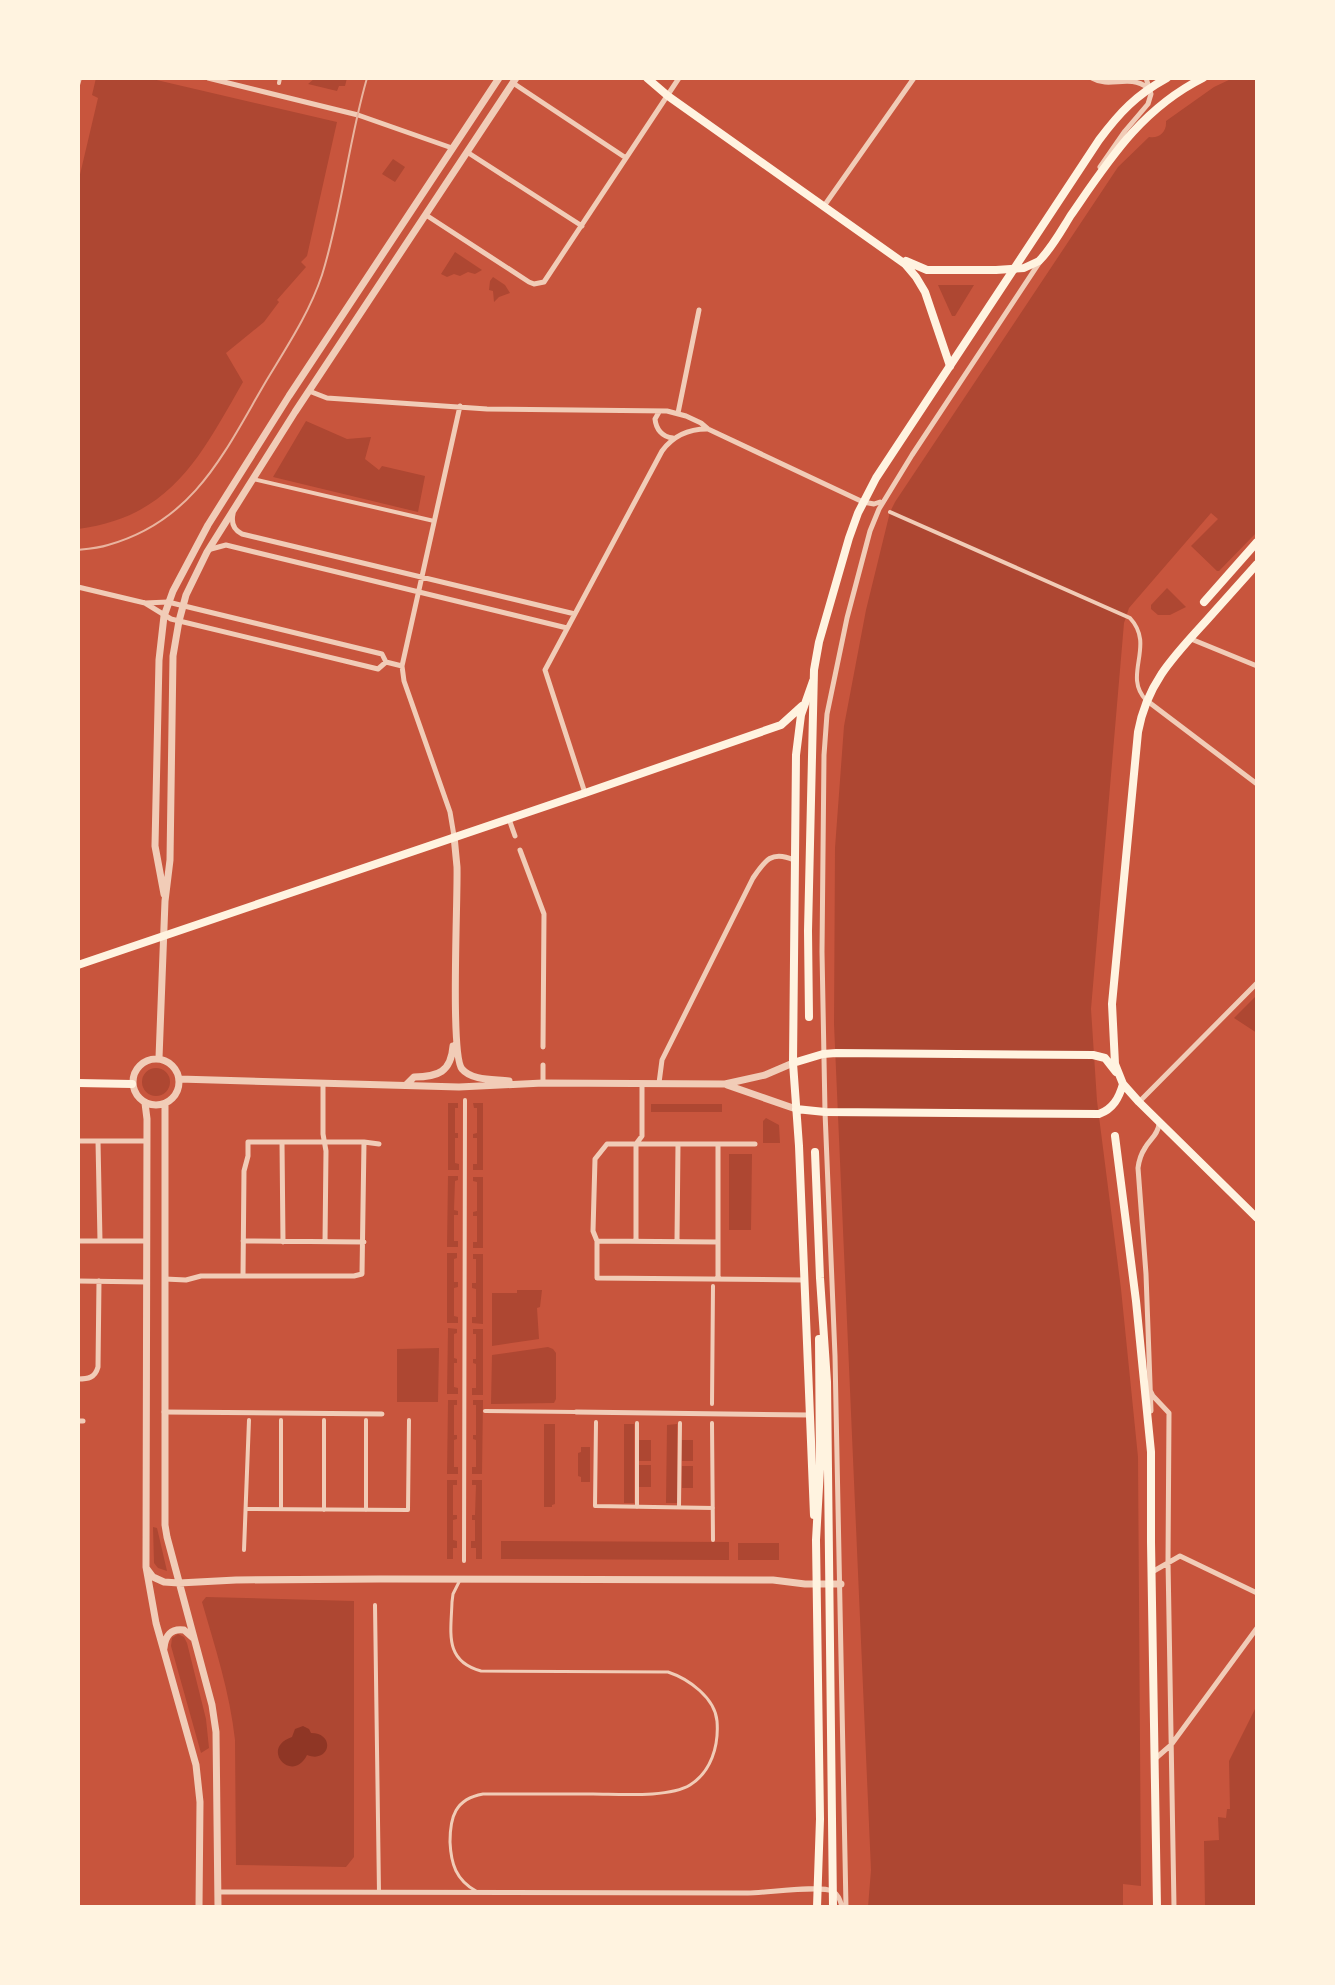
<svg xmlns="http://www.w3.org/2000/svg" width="1335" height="1985" font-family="Figtree,sans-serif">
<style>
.green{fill:#ae4732}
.water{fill:#8f3625}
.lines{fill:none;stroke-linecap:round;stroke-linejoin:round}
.service{stroke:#f1ccb7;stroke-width:3}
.pedestrian{stroke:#f1ccb7;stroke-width:4}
.minor{stroke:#f1ccb7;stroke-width:5}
.tertiary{stroke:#f1ccb7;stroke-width:7}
.secondary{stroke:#fff3e0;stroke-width:8}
.primary{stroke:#fff3e0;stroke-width:8}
.tram{stroke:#e9b49f;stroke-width:2}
</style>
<rect width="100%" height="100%" fill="#c8553d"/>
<path class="green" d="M96,78H148L337,122L307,256L301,262L306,267L277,300L279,302L264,322L226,353L243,382C201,455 172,517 78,529V183L98,98L92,95Z
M315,78H347L345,86H339L337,91L308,84Z
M1233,78H1257V532L1219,571H1217L1191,546L1218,519L1211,513L1129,608L1124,623L1091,1009L1097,1101L1121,1289L1138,1457L1141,1886L1123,1884V1907H868L871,1870L834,1024L835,848L844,726L866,610L890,512L895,502L1118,167L1149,137C1159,139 1167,132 1166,121L1214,87Z
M393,159L405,167L395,182L382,174Z
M455,252L482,270L475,274L468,272L460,276L454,274L447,277L441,274Z
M493,277L505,285L510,293L499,297L494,302L493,291L489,290L490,281Z
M938,285H974L955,316H952Z
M306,421L347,439L371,437L365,459L379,470L382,466L425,476L418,512L273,477Z
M1167,588L1186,607L1170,615H1158L1151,609V605Z
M1256,996L1257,997V1033L1234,1018Z
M142 1082a14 14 0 1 1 28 0a14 14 0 1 1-28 0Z
M448,1103H458V1108H455V1133H458V1138H455V1163L459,1164V1170H448Z
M473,1103H483V1170H473V1164H477V1138H473V1134L477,1133V1108H474Z
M651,1104H722V1112H651Z
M766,1118L779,1125L780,1143H763V1121Z
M729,1154H752L751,1230H729Z
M448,1176H458V1180L455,1181L454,1210L458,1211V1215H454V1241H458V1247H447Z
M473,1177H483V1248H473V1242H477V1216H473V1212L477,1211V1182L473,1181Z
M447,1253H457V1258L454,1259V1282H458V1287L454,1288V1316L458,1317V1323H447Z
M473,1254H483V1324L472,1323V1317H476V1289L472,1288V1283H476V1259H473Z
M517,1290H542L540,1307L537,1308L539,1339L492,1346V1293H517Z
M448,1328L457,1329V1333L454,1334V1358L457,1359V1363H454V1387L458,1388V1394H447Z
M473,1329H483V1395H472V1388H476V1364L473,1363V1359H476V1334H473Z
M548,1347L553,1349L556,1353V1399L554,1403L491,1404L492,1355Z
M439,1348L438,1402H397V1349Z
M448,1400H457V1405H454V1435H457V1439L454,1440V1467H458V1474H447Z
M473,1400H483L482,1474H472V1467H476V1440L473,1439V1435H476V1405H473Z
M544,1424H555V1504L552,1505V1507H544Z
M624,1424H634V1503H624Z
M677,1424V1503H666L667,1425Z
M639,1440H651V1461H639Z
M682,1440H693V1461H682Z
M581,1447H590V1482H581V1477L578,1476V1453L581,1452Z
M639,1465H651V1487H639Z
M682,1466H693V1488H682Z
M447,1480H457V1485H453V1515H457V1519L453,1520V1540L457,1541V1548H453V1559H447Z
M472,1480H482V1559H476V1548H471V1541H475V1520H472V1515H475L476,1485H472Z
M153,1527L157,1528L167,1571L158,1568L154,1563Z
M501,1541L729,1542V1560L501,1559Z
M738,1543H779V1560H738Z
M206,1597L354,1601V1857L346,1867L236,1865L235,1740C230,1693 215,1647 202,1602Z
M178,1634L184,1637L187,1643L206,1719L209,1748L201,1753L171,1646L172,1638Z
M1257,1705V1907H1205L1204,1841L1219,1840L1218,1817L1226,1818L1227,1809H1230L1229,1761Z"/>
<path class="water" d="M303,1726L309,1729L311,1733C336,1733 330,1764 307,1755C292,1785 259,1748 292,1737L295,1729Z"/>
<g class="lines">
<path class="service" d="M459,1582L453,1594L452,1602C451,1633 444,1661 481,1671L668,1672C689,1679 715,1698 717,1721C719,1746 711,1772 690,1785C669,1798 618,1794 593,1794C556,1794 520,1794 483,1794C455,1799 450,1817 450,1842C451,1864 456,1880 476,1891"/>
<path class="pedestrian" d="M279,83L280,78
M78,85L80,78
M253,479L434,521
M890,512L1130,618C1156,646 1122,675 1146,700
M712,1404L713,1286
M485,1411L576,1412
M324,1420V1510
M596,1422L595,1506L713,1508
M712,1423L713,1540
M637,1507V1423
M679,1507L680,1423
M246,1509L408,1510L409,1420
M281,1509V1420
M366,1510V1420
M244,1550L249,1420
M464,1561L465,1100
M375,1605L379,1892"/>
<path class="minor" d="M208,78L358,115L452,148
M1092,78C1111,89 1128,73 1148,88
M513,83L626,158
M467,152L582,226
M1100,167L1125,131L1148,104L1151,94L1146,78
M824,206L914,78
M426,215L529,282L534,284L544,282L679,78
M309,391L327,398L487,409L667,411L686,416L701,423L708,429L863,502L874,504L880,502
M659,412L655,419C656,429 662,437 673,438
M678,413L699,310
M233,514C231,523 234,530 242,534L575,614
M211,549L226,545L567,628
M78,587L145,603L168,602L176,604L382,654L386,662L402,666
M145,603L171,619L378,669L386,662
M1191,639L1257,666
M1146,700L1257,784
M585,793L545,670L662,451C673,436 688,429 707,429
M509,819L515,836
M454,836L450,812L404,681L402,666L460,406
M520,850L544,914L543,1047
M543,1065V1083
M323,1083V1134L326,1151L325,1242
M659,1083L662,1060L753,878C765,860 772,850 794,860
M1140,1101L1257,983
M78,1141H147
M98,1141L100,1241
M282,1142L283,1242
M755,1144H607L595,1159L593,1231L597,1241V1278L804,1280
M718,1145V1279
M78,1241H147
M243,1241L364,1242
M597,1241L718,1242
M636,1241V1144L642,1136V1084
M677,1241L678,1144
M243,1276L244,1171L248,1156V1142H364L379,1144
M165,1279L186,1280L201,1276H354L362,1274L364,1142
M78,1281L147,1282
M78,1379C88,1379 95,1378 98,1367L99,1281
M1150,1390L1153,1396L1169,1413L1168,1561L1174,1907
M1151,1411L1146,1274L1138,1168C1139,1160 1141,1154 1145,1148C1150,1139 1158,1135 1159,1124
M164,1412L382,1414
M576,1412L809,1415
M78,1421H83
M1152,1572L1180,1556L1257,1593
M1156,1758L1171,1745L1257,1628
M218,1892L748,1893C766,1893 820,1885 832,1891C839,1895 840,1900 842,1907
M846,1907L835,1356L825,1112L822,952L824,755L827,714L847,618L870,531L879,509L912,455L1039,263"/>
<path class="tertiary" d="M454,836C455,847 456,857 457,867C458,896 450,1055 462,1069C472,1081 495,1079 509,1081
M164,894L155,846L159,660L164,616L173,591L208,525L289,396L499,78
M159,1058L165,901L170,860L173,656L179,621L186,595L207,552L295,412L516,78
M133 1082a23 23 0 1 1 46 0a23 23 0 1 1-46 0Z
M179,1079L459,1087L543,1083L725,1084L765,1075L793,1063
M406,1085L414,1077C438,1077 451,1072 453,1046
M727,1085L796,1109
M145,1103L147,1119L146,1567L156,1623L196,1765L200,1802L199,1907
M165,1104V1525L167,1537L212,1705L216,1732L218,1907
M147,1569L153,1577L164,1582L179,1583L236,1580L380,1579L773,1580L805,1584H841
M164,1648C165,1636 171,1628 184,1630L193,1638"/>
<path class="secondary" d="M647,78L668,96L905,264L916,277L925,292L950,366
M906,261L927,270H996L1024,268L1039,261C1052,248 1061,231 1071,215C1109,160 1141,109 1203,78
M1257,564C1240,583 1223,602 1206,621C1174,656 1147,683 1138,732L1112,1004L1115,1064L1123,1084L1139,1102L1257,1218
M813,681L801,715L796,755L793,1063L799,1146L814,1515
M78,965L585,793L781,725L802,706
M793,1063L823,1054L836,1053L1093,1055L1105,1058L1116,1072
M78,1083L132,1084
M796,1109L825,1112L1099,1114C1113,1109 1119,1098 1123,1084"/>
<path class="primary" d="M1204,602L1257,542
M809,1017L808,931L814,670L819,642L849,538L858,513L876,478L1099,140C1120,112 1136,95 1167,78
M1115,1136L1136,1301L1151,1452V1542L1157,1907
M815,1152L820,1278L827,1382L833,1907
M817,1907L820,1819L816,1540L820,1469L819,1339"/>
<path class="tram" d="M78,550C88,549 99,548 108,545C194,521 224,453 265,383C286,348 309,314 322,275C342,211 348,143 367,78"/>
</g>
<rect width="1335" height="1985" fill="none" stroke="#fff3e0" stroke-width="160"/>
</svg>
